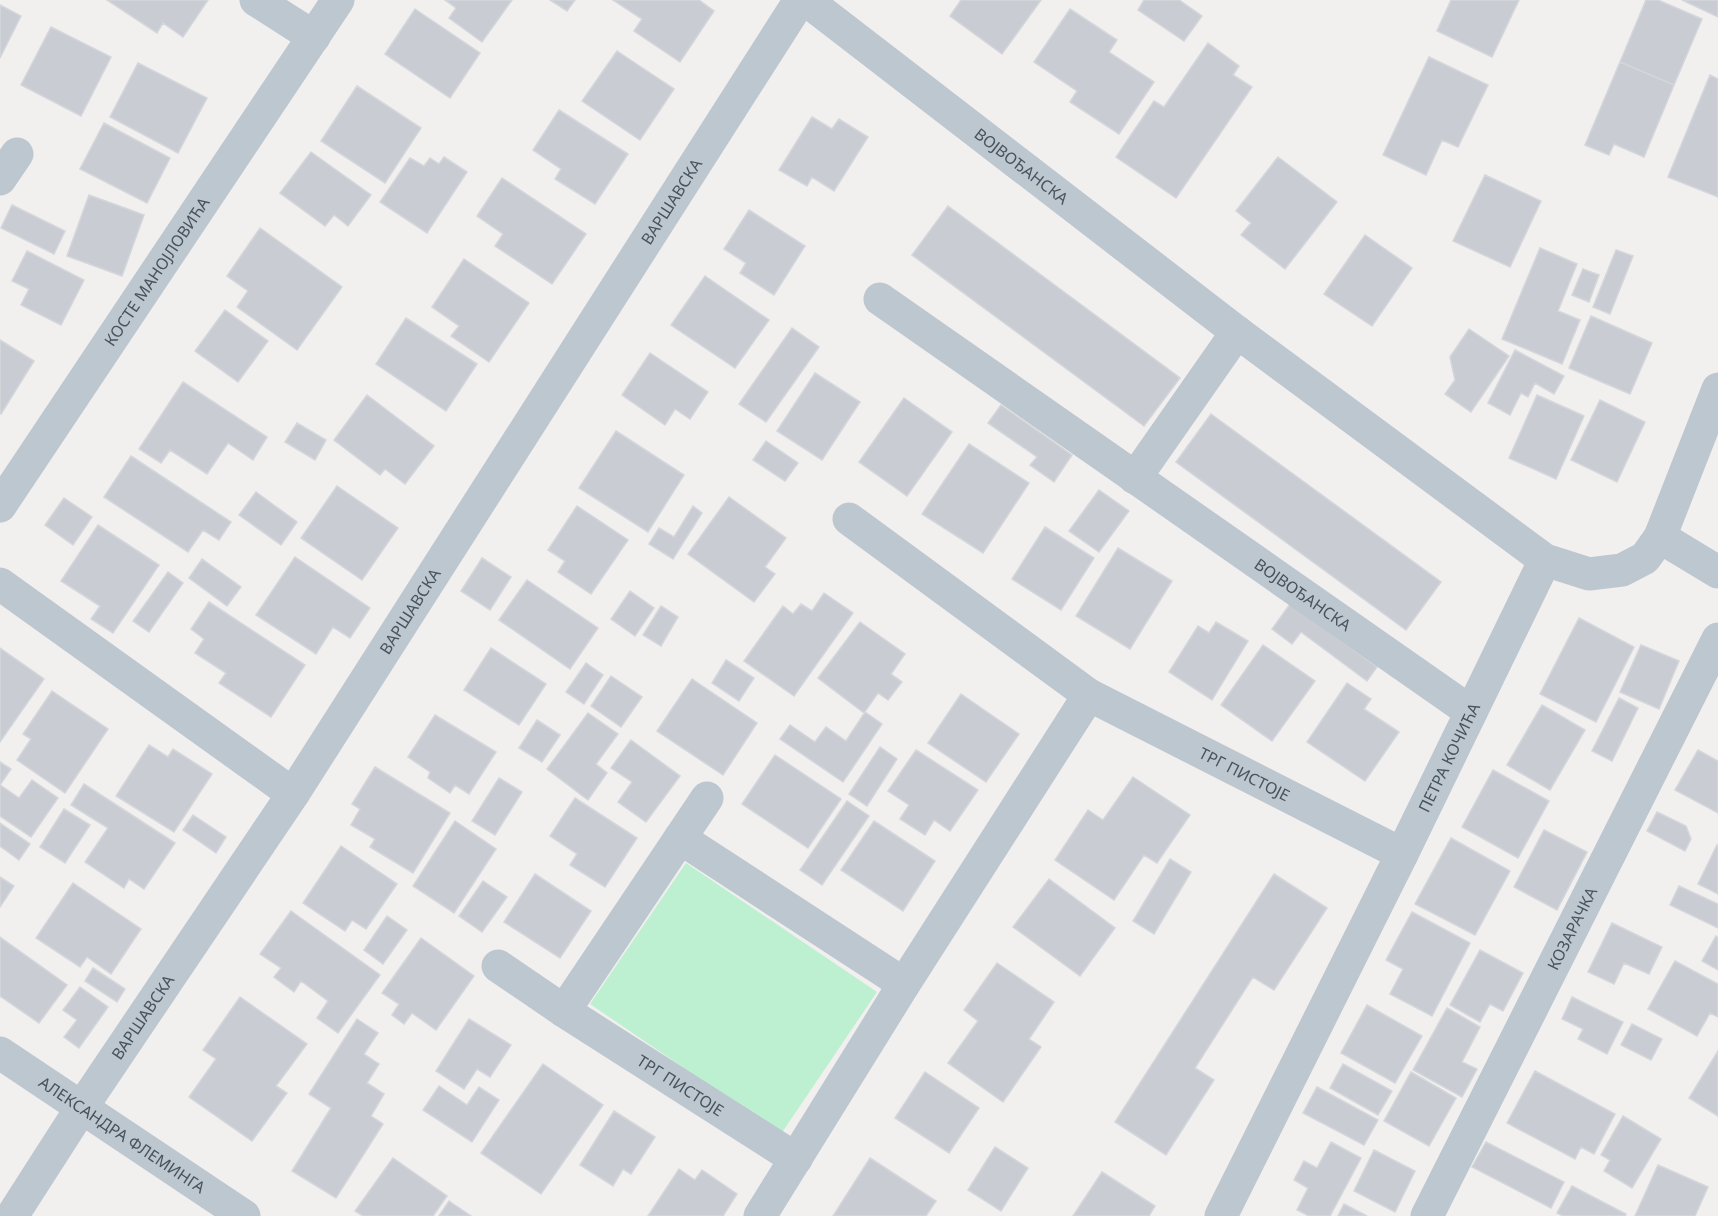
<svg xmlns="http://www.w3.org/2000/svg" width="1718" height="1216" font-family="'Noto Sans',sans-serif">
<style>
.green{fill:#bdf0d0}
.building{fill:#c9ccd2;stroke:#d3d6db;stroke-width:1.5}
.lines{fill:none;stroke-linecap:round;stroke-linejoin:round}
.minor{stroke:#bdc7cf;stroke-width:33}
.labels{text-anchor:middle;stroke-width:5;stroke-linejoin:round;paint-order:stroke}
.street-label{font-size:16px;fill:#47535d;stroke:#fff}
</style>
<rect width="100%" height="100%" fill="#f2efef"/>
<path class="green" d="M686,863L877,992L781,1134L590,1004Z"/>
<path class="building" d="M107,0H208L183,37L163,23L157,33Z
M445,0H512L482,42L449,18L456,8Z
M550,0H575L567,11Z
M613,0H699L714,11L680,62L634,31L642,19Z
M961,0H1041L1002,54L950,16Z
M1144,0H1179L1202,16L1184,41L1138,10Z
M1451,0H1519L1492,57L1437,31Z
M1646,0H1658L1702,19L1674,85L1620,62Z
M1682,0H1718V17Z
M0,5L21,16L0,58Z
M415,9L480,53L450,98L385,54Z
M1070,9L1117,40L1109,52L1154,82L1119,134L1070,102L1077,91L1034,62Z
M51,27L111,57L81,116L21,85Z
M1208,43L1239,66L1233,75L1252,87L1176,198L1116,157L1154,101L1164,107Z
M617,51L674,89L640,140L582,101Z
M1429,57L1488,85L1458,147L1442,140L1426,175L1383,155Z
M1620,62L1674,85L1644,157L1614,144L1609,155L1585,145Z
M138,63L207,98L178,153L110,117Z
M1710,75L1718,79V197L1668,177Z
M357,86L421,128L385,183L321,141Z
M559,110L628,154L595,204L555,179L561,169L533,150Z
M812,117L832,129L839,119L868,137L834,191L812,177L807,186L779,170Z
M104,123L170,158L147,203L80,169Z
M311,152L371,195L348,226L334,215L325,226L280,193Z
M444,157L467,172L427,233L380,202L410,158L424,166L430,158L439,164Z
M1278,157L1337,202L1285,269L1241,235L1251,223L1236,211Z
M1485,175L1541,201L1510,267L1453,241Z
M502,178L586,234L552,284L495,246L503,234L477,216Z
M89,195L144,215L122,276L67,256Z
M12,205L65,231L54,254L1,228Z
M948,206L1180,378L1144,426L912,255Z
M749,210L805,246L774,295L740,273L746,263L724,249Z
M260,228L342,287L297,350L237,307L248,291L227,276Z
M1365,235L1412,268L1372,326L1324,294Z
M1540,248L1577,264L1558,311L1580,320L1562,364L1502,339Z
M1616,250L1633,256L1610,314L1593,307Z
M27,251L84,280L61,325L21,305L29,289L12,281Z
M464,259L529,303L489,362L451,336L459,326L432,307Z
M1583,269L1599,275L1589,302L1572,295Z
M705,276L769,320L735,368L671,325Z
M225,310L268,341L238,382L195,351Z
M1591,316L1652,343L1630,394L1569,368Z
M406,318L477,364L446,411L376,364Z
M792,328L819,347L766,422L739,404Z
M1469,329L1509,356L1471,412L1445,394L1455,380L1450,357Z
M0,340L34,361L1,414L0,413Z
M1515,350L1564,376L1554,394L1535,383L1528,397L1521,393L1510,415L1488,403Z
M650,353L708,392L690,419L675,409L665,425L622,395Z
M815,373L860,402L822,460L777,431Z
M183,382L267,437L253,460L228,443L207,474L170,450L161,463L139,449Z
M367,395L434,446L405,484L385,469L380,475L334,440Z
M1537,395L1584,416L1556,479L1509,458Z
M904,398L952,432L907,496L859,462Z
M1600,400L1645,422L1617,482L1571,460Z
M1001,405L1072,455L1054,482L1030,465L1037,457L988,423Z
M1211,414L1441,582L1406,630L1176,462Z
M297,423L326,440L315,460L285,442Z
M616,431L684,475L648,532L579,488Z
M766,441L798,463L785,481L753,460Z
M969,444L1029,483L983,553L922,514Z
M131,456L231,522L219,540L203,530L188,552L104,497Z
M337,486L398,528L362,580L301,538Z
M1099,490L1129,511L1099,552L1069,531Z
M256,492L297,522L281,545L239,515Z
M729,497L786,538L765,567L775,574L754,602L688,554Z
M64,498L92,517L73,545L45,525Z
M577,506L628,540L591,594L558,572L565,561L548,550Z
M693,506L702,513L673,559L649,544L659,528L674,537Z
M98,525L159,565L113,633L91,619L100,606L61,581Z
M1045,527L1094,558L1061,610L1012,579Z
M1118,548L1172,581L1130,649L1076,616Z
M295,557L370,608L350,638L333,627L316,654L256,615Z
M482,558L511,577L490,610L461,591Z
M202,559L241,587L227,606L189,578Z
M168,572L183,583L149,632L133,621Z
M527,580L598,628L570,669L499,620Z
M630,591L654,608L635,636L611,619Z
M824,593L853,613L794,696L744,661L783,606L793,614L801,604L812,611Z
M209,602L305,665L271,717L219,683L226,673L195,653L204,639L191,629Z
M1290,604L1377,667L1367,681L1301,632L1292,644L1272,629Z
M661,606L678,617L661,646L643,635Z
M1579,618L1634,647L1596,722L1540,694Z
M860,622L905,654L891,674L902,682L888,700L878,693L864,713L818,678Z
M1216,622L1248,641L1212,700L1169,672L1198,626L1209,633Z
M1263,645L1315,681L1272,741L1221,705Z
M1641,645L1679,661L1659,709L1620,692Z
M0,648L44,679L0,742Z
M491,648L546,684L519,725L464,690Z
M726,660L754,678L739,701L712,683Z
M586,663L603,675L584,704L566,692Z
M611,676L642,697L621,727L591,706Z
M692,679L757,723L723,775L657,731Z
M1347,683L1371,699L1364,709L1399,732L1365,781L1307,742Z
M52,691L108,729L65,793L17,760L31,739L23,734Z
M961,694L1019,734L986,782L928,743Z
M1619,698L1638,708L1612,761L1592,751Z
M1542,705L1585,730L1550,790L1507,765Z
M865,712L882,724L843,782L780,739L790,725L815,742L826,727L846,741Z
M588,713L618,734L596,764L607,773L588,800L547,769Z
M435,715L496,752L469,794L455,785L450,793L428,778L430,772L408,757Z
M537,720L560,735L542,762L519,748Z
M631,740L680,776L646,822L618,802L632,782L611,768Z
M149,745L168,757L173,749L212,774L174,832L116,796Z
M880,747L897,759L867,806L849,794Z
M916,750L978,790L950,831L934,820L925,835L900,819L909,805L888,791Z
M1698,750L1718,761V813L1675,790Z
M775,755L841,799L808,848L742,804Z
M0,762L11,769L0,785Z
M375,767L450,813L413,873L370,847L375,839L351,825L360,809L352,804Z
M1493,770L1549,801L1518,858L1462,827Z
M1133,777L1190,815L1157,863L1144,855L1114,900L1055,860L1088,810L1103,820Z
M499,778L522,792L495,835L472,821Z
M32,780L58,798L31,837L0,816V785L19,798Z
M84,784L175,843L144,889L129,879L124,888L85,862L108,828L71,805Z
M575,798L637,838L605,887L570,865L577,854L550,836Z
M847,801L869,816L822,885L800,870Z
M64,809L90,825L65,863L40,847Z
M1657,812L1686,826L1691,839L1685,851L1647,831Z
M193,815L226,837L216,853L183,830Z
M455,821L496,849L454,913L413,886Z
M874,821L935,861L903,911L841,870Z
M0,823L30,844L19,860L0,846Z
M1544,830L1587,852L1557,910L1514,887Z
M1451,838L1510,871L1475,935L1415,904Z
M1717,845L1718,846V894L1698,884Z
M341,846L397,884L366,929L352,920L345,931L303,903Z
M1170,859L1191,872L1154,934L1133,921Z
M535,874L591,911L560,958L504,922Z
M1274,874L1327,908L1274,990L1253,977L1195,1068L1214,1080L1166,1155L1115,1122Z
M0,877L14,886L0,907Z
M1049,879L1115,928L1080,976L1013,927Z
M483,881L507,897L482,932L459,916Z
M73,883L141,929L111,974L87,957L80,967L36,938Z
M1679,886L1718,904V928L1670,905Z
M291,911L380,975L338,1033L317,1018L328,1001L301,981L294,992L274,977L281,968L260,954Z
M1412,912L1470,943L1432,1016L1390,994L1403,969L1386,960Z
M387,916L407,930L383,964L364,950Z
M1612,923L1662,947L1649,974L1624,963L1614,984L1588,972Z
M1716,936L1718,938V970L1702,961Z
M0,937L67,985L39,1023L0,996Z
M421,938L474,976L436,1030L412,1013L404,1024L392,1015L399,1004L382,993Z
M1480,950L1523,973L1503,1011L1490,1004L1480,1022L1450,1005Z
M1675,961L1718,984V1017L1710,1013L1697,1036L1648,1009Z
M997,963L1054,1002L1029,1039L1041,1047L1003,1102L948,1063L978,1021L964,1010Z
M93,968L125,989L117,1002L85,981Z
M80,987L108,1007L79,1048L64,1037L77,1020L63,1010Z
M240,997L307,1044L276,1086L287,1093L252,1141L189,1097L216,1059L203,1050Z
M1572,997L1623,1022L1607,1054L1578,1039L1583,1029L1562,1019Z
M1367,1005L1422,1036L1395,1083L1341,1053Z
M1447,1008L1480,1027L1462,1062L1477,1069L1462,1097L1413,1070Z
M357,1019L378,1033L364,1054L379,1064L367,1083L384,1094L371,1116L383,1124L336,1198L292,1171L331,1108L309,1094Z
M469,1019L511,1045L490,1077L477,1069L464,1089L436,1071Z
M1632,1024L1662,1039L1651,1060L1621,1045Z
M1718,1051V1116L1689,1098Z
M543,1064L603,1105L541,1194L481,1153Z
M1343,1064L1392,1091L1378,1115L1330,1088Z
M1535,1071L1615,1114L1594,1154L1581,1147L1575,1159L1507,1123Z
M925,1072L979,1108L949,1153L895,1118Z
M1411,1072L1456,1098L1429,1146L1384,1121Z
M439,1086L467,1105L479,1087L499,1100L472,1142L423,1110Z
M1317,1087L1378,1120L1364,1145L1303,1113Z
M614,1111L655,1137L631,1174L623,1169L613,1186L580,1165Z
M1623,1116L1661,1139L1632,1188L1604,1171L1610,1160L1601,1155Z
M1331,1142L1361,1158L1330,1216H1309L1297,1210L1308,1188L1294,1180L1304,1161L1317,1168Z
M1486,1142L1564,1182L1551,1208L1472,1167Z
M995,1147L1028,1168L1001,1211L968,1190Z
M1374,1150L1415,1171L1395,1212L1354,1191Z
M393,1158L447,1196L433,1216H363L355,1211Z
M870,1158L936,1201L926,1216H833Z
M1658,1165L1708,1187L1695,1216H1635Z
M679,1169L695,1180L702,1170L737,1194L723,1216H648Z
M1102,1172L1155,1206L1149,1216H1073Z
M1572,1186L1626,1214L1625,1216H1563L1557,1213Z
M449,1201L471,1216H439Z
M1344,1204L1367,1216H1338Z"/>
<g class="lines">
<g class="minor">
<path d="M256,0L314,37"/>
<path id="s1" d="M806,0L1237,332L1545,560L1589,574L1622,570L1645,558L1660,537L1718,389"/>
<path d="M0,179L17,154"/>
<path id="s2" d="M880,299L1471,712"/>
<path d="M1135,478L1237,332"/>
<path id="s3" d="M0,506L338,0"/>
<path id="s4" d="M849,519L1089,695L1402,854"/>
<path d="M1660,537L1718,572"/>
<path d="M0,584L293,794"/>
<path d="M680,838L904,984"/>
<path id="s5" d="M498,966L564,1011L796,1159"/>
<path d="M564,1011L707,798"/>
<path id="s6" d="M0,1053L244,1216"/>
<path id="s7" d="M12,1216L82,1107L293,794L800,0"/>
<path d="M760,1216L904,984L1089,695"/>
<path id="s8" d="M1221,1216L1402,854L1545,560"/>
<path id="s9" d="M1427,1216L1718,639"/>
</g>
</g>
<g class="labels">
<g class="street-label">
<text dy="6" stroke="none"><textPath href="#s1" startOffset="272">ВОЈВОЂАНСКА</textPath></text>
<text dy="6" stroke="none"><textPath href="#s7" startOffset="1210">ВАРШАВСКА</textPath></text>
<text dy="6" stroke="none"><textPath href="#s3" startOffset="282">КОСТЕ МАНОЈЛОВИЋА</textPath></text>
<text dy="6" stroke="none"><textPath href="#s2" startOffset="516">ВОЈВОЂАНСКА</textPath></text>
<text dy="6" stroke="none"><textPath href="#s7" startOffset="724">ВАРШАВСКА</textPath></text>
<text dy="6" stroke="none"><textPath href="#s8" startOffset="512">ПЕТРА КОЧИЋА</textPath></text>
<text dy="6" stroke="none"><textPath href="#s4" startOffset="472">ТРГ ПИСТОЈЕ</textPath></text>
<text dy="6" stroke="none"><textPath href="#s9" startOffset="322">КОЗАРАЧКА</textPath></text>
<text dy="6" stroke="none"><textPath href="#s7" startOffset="238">ВАРШАВСКА</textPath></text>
<text dy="6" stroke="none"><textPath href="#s5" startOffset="218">ТРГ ПИСТОЈЕ</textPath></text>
<text dy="6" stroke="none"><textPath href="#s6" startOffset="147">АЛЕКСАНДРА ФЛЕМИНГА</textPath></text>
</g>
</g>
</svg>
